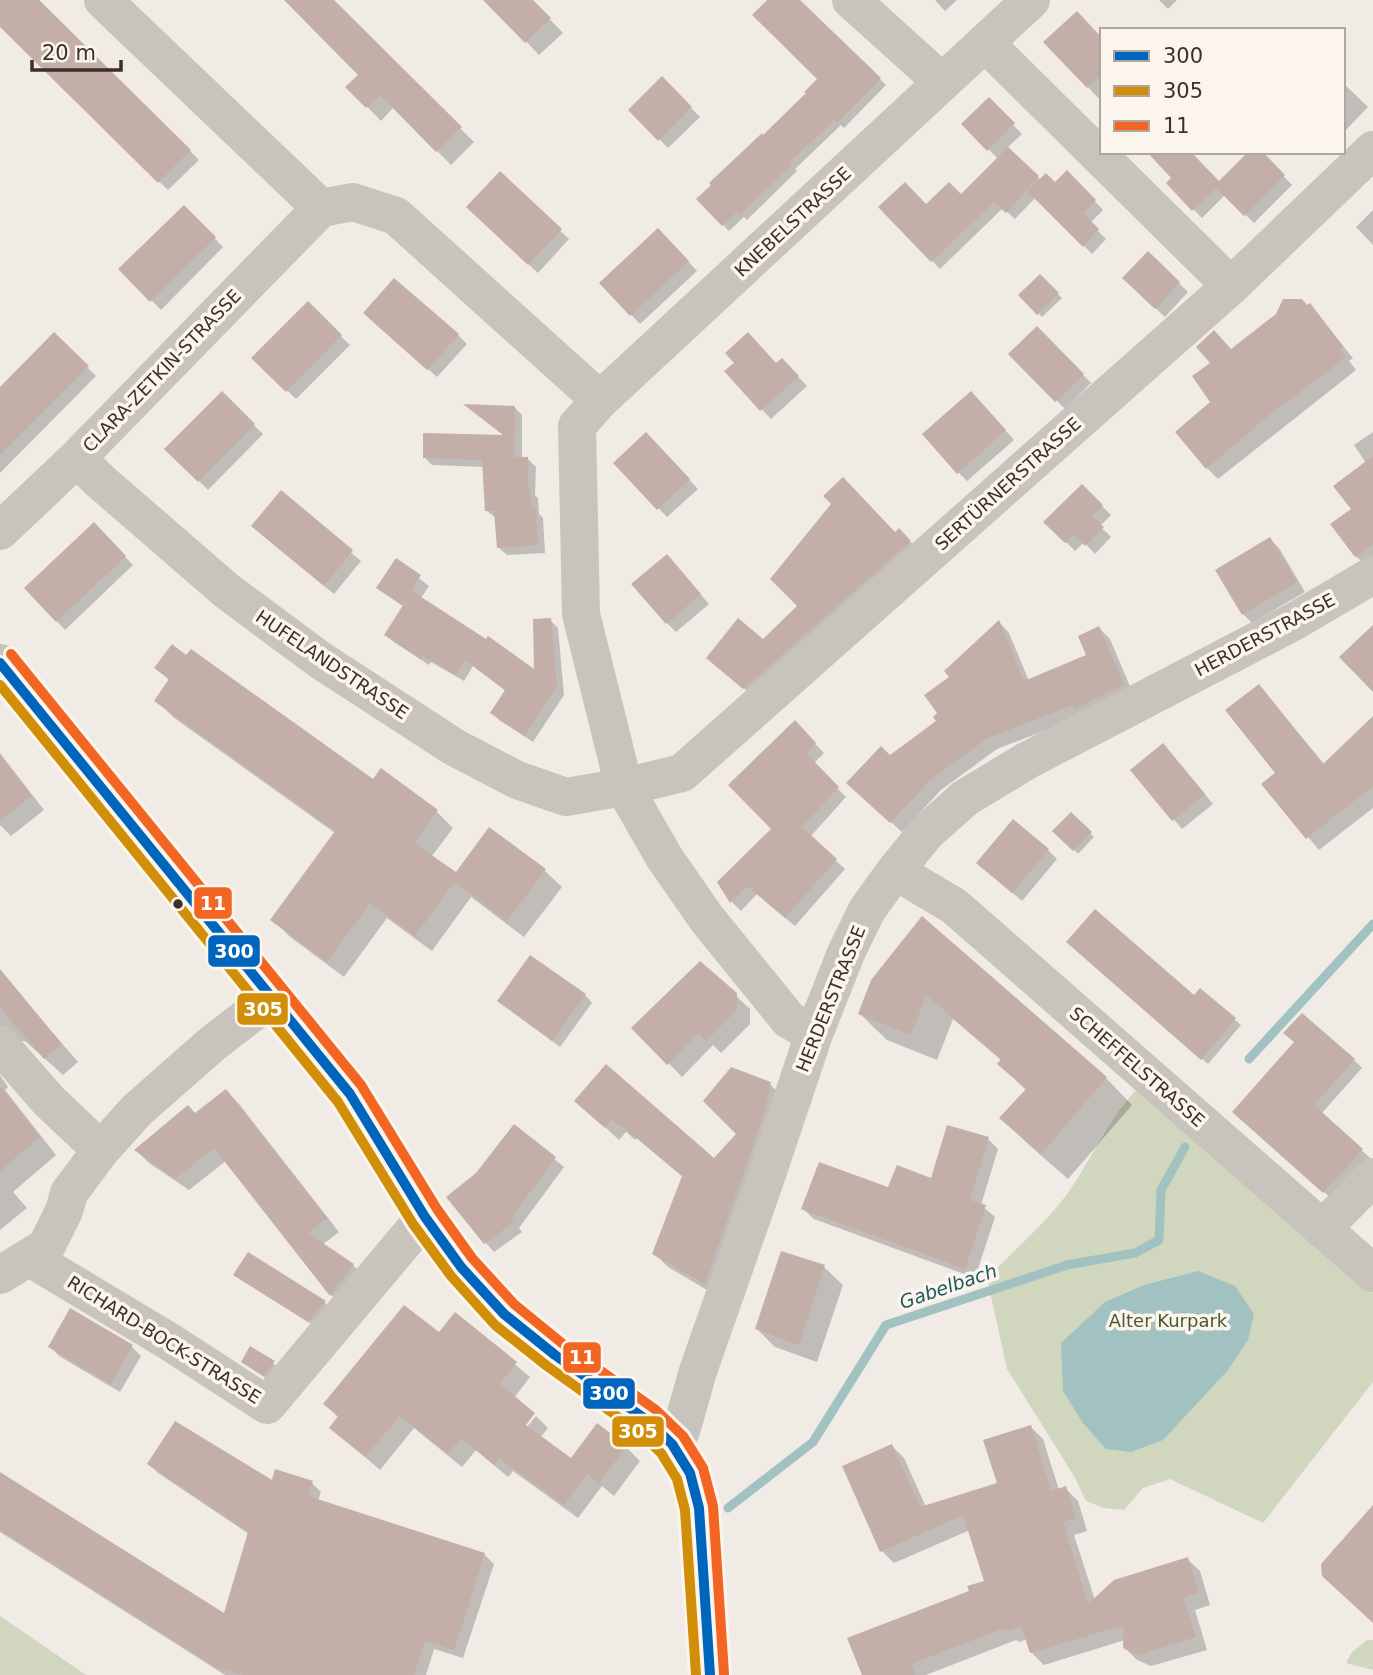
<svg xmlns="http://www.w3.org/2000/svg" width="1373" height="1675" font-family="'DejaVu Sans',sans-serif">
<style>
.green{fill:#d1d6bf}
.water{fill:#a1c2c1}
.shadow{fill:#0003}
.lines{fill:none;stroke-linecap:round;stroke-linejoin:round}
.stream{stroke:#a1c2c1;stroke-width:9}
.building{fill:#c3afa7}
.minor{stroke:#c9c3be;stroke-width:38}
.bus-1-casing{stroke:#fbf5ee;stroke-width:16}
.bus-2-casing{stroke:#fbf5ee;stroke-width:16}
.bus-3-casing{stroke:#fbf5ee;stroke-width:16}
.bus-1{stroke:#0065bd;stroke-width:10}
.bus-2{stroke:#d18e09;stroke-width:10}
.bus-3{stroke:#f26522;stroke-width:10}
.bus-dot{fill:#3b302b;stroke:#fbf5ee;stroke-width:2.5}
.labels{text-anchor:middle;stroke-width:7;stroke-linejoin:round;paint-order:stroke}
.street-label{font-size:18px;fill:#3b302b;stroke:#fbf5ee}
.park-label{font-size:18px;fill:#4a5a2e;stroke:#fbf5ee}
.water-label{font-size:19px;font-style:italic;fill:#1f5a5e;stroke:#fbf5ee}
.line-badge{stroke:#fbf5ee;stroke-width:2.5}
.badge-label{font-size:19px;text-anchor:middle;font-weight:bold;fill:#fff}
</style>
<rect width="100%" height="100%" fill="#f0ebe5"/>
<path class="green" d="M1138,1088L1334,1255L1373,1293V1382L1263,1523L1170,1479L1143,1488L1124,1510L1104,1508L1086,1501L1074,1476L1007,1369L987,1278C1014,1250 1050,1220 1072,1187C1094,1154 1110,1117 1138,1088Z
M0,1616L86,1675H0Z
M1367,1640H1373V1670L1346,1663L1352,1652Z"/>
<path class="water" d="M1198,1271L1235,1286L1254,1314L1248,1340L1228,1370L1163,1440L1131,1452L1106,1449L1083,1423L1063,1391L1061,1343L1105,1302L1144,1285Z"/>
<path class="shadow" d="M0,0H39L199,160L168,190L0,25Z
M286,0H331L474,142L451,165L394,107L381,121L348,87L360,75Z
M487,0H531L563,33L539,55Z
M769,0H798L886,85L844,128L841,125L795,169L797,171L747,220L744,217L729,231L698,199L809,93L819,79Z
M935,0H957L945,11Z
M1159,0H1177L1168,9Z
M1102,39V102L1046,42Z
M662,79L700,117L668,148L631,110Z
M1343,83L1368,107L1343,133Z
M989,100L1022,134L1007,148L1041,180L1055,184L1067,172L1103,210L1090,223L1106,239L1092,254L1036,197L1015,219L1003,208L940,269L881,207L926,206L961,196L998,159L964,124Z
M1149,152H1196L1193,157L1219,183L1260,152L1292,185L1254,223L1225,195L1202,218L1168,184L1174,178Z
M500,173L569,239L538,273L477,216Z
M184,207L223,247L161,310L121,269Z
M1373,210V245L1356,227Z
M667,239L697,271L640,324L601,283Z
M1148,253L1188,292L1165,317L1133,287Z
M1040,276L1062,298L1042,317L1020,295Z
M308,304L350,345L296,399L254,358Z
M1310,306L1353,358L1349,361L1356,370L1218,479L1207,468L1213,402L1231,351Z
M374,322L458,335L467,344L437,377Z
M1037,328L1091,383L1065,409L1011,354Z
M54,335L96,376L0,473V390Z
M782,360L807,386L771,419L726,371L776,365Z
M222,394L263,434L208,490L167,449Z
M980,402L1014,440L967,481L958,472Z
M514,407L522,415V459H528L536,467L535,495L538,498L539,514L543,518L545,553L507,555L498,547L496,518L487,511L484,467L432,465L424,457L506,437Z
M1373,432V561L1366,566L1356,556L1353,510L1366,463L1354,445Z
M646,434L698,489L667,517L615,463Z
M1082,486L1111,515L1100,526L1111,537L1095,554L1084,542L1075,551L1046,522Z
M281,493L361,561L334,594L262,535Z
M94,524L133,565L65,630L26,588Z
M899,530L918,550L753,696L717,666L764,641Z
M1270,539L1279,548L1305,592L1252,623L1243,614L1217,571Z
M396,560L429,586L421,598L536,673L550,620L558,628L564,695L533,742L499,720L492,712L506,691L473,666L464,681L431,662L429,665L394,642L386,635L404,607L378,588Z
M675,565L709,604L676,632L667,623Z
M999,622L1009,633L1029,681L1088,655L1099,628L1110,639L1134,696L997,749L941,790L902,832L860,794L890,757L938,722L951,677Z
M157,668L373,781L436,811L453,828L432,856L456,874L490,830L545,871L562,887L524,937L471,897L432,951L387,918L344,977L289,936L273,919L335,833L173,717L156,700L170,681Z
M1259,686L1325,765L1373,718V808L1319,850L1264,784L1277,773Z
M795,723L824,753L813,764L846,797L810,837L845,869L795,926L757,894L741,911L732,902L720,882L773,829Z
M0,753L44,810L11,836L0,825Z
M1172,755L1213,804L1182,829L1132,771Z
M1071,814L1094,837L1078,854L1055,831Z
M1048,850L1057,859L1022,901L988,872Z
M923,919L1106,1078L1132,1105L1068,1179L1028,1144L1001,1118L1027,1091L1000,1064L1002,1061L953,1019L937,1060L887,1040L860,1014Z
M1075,948L1194,997L1200,990L1241,1025L1208,1064Z
M0,972L78,1062L63,1075L25,1041H13L0,1050Z
M585,995L592,1003L560,1047L499,1001Z
M735,995L750,1009V1024L721,1053L713,1045L682,1077L634,1028Z
M1354,1060L1362,1068L1321,1114L1370,1158L1333,1200L1242,1120Z
M0,1075L8,1087L5,1090L56,1155L13,1192L27,1208L0,1230Z
M770,1084L783,1098L719,1297L668,1267L654,1253L684,1178L637,1138L635,1140L626,1132L619,1140L577,1101L715,1160L738,1134Z
M226,1091L239,1104L339,1232L322,1245L353,1265L365,1278L344,1307L331,1295L226,1161L189,1190L149,1163L136,1150L195,1115Z
M514,1127L564,1167L519,1228L522,1232L494,1252L485,1242L477,1174Z
M988,1139L998,1149L981,1205L995,1217L975,1278L814,1219L803,1209L932,1180Z
M782,1253L824,1267L843,1285L817,1362L775,1347L757,1329Z
M235,1275L325,1303L328,1306L313,1325Z
M71,1310L132,1347L141,1356L120,1392L59,1356L50,1346Z
M455,1314L530,1377L514,1398L519,1431L522,1433L536,1416L548,1428L540,1438L572,1461L626,1447L640,1461L614,1496L602,1486L578,1518L513,1471L508,1477L476,1450L462,1467L414,1428L380,1470L331,1427L339,1418L325,1404L439,1335Z
M250,1348L278,1367L267,1379L248,1366Z
M1031,1427L1043,1439L1059,1490L1065,1488L1078,1501L1087,1531L1074,1535L1095,1600L1187,1559L1200,1571L1210,1605L1195,1610L1207,1650L1151,1666L1137,1660L1125,1648V1640L1044,1665L1031,1652L1027,1639L1019,1642L1016,1640L926,1675H864L986,1582L970,1530L894,1563L882,1551L892,1446L904,1458L926,1507L999,1485Z
M149,1464L273,1483H312L321,1492L318,1501L485,1555L494,1564L463,1658L434,1649L426,1675H225L0,1532V1491L225,1615L249,1534L158,1473Z"/>
<g class="lines">
<path class="stream" d="M1249,1059L1373,924
M728,1508L813,1442L886,1325L1067,1265L1135,1253L1159,1240L1161,1190L1185,1147"/>
</g>
<path class="building" d="M0,0H39L191,150L158,183L0,27Z
M284,0H334L462,127L436,152L380,95L366,108L345,87L358,75Z
M483,0H533L551,18L525,43Z
M767,0H800L881,78L837,123L834,120L790,162L792,164L739,215L737,212L722,226L696,199L711,185L709,183L762,133L763,135L806,93L804,92L817,79L752,15Z
M1077,11L1102,38V74L1087,88L1043,42Z
M662,76L692,107L658,141L628,110Z
M989,97L1015,123L987,151L961,124Z
M1008,147L1039,176L1006,213L994,202L931,262L878,207L905,182L926,204L949,182L961,194Z
M1147,152H1191L1219,181L1248,152H1263L1285,175L1244,216L1216,188L1192,211L1166,183L1171,178Z
M1067,170L1096,200L1083,213L1099,229L1083,247L1027,191L1046,173L1055,182Z
M500,171L562,229L528,265L466,207Z
M184,205L216,237L150,302L118,269Z
M658,228L689,261L630,316L599,283Z
M1148,251L1180,282L1155,309L1122,278Z
M1040,274L1059,293L1037,315L1018,295Z
M394,278L459,334L427,370L363,313Z
M1283,299H1302L1307,305L1310,303L1343,346L1339,349L1346,357L1267,417L1206,469L1175,432L1210,402L1192,376L1210,363L1196,347L1214,330L1231,349L1276,314Z
M308,301L342,335L286,392L251,358Z
M1037,326L1084,374L1055,402L1008,354Z
M54,332L89,366L0,455V387Z
M748,332L776,363L782,358L799,376L760,411L724,371L734,363L725,353Z
M222,391L255,424L198,482L164,449Z
M971,391L1006,430L957,474L922,434Z
M463,404L515,406L514,457H528V488H530L532,508H536L538,545L497,548L494,511H485L482,460L423,458V433L503,435Z
M646,432L690,479L657,510L613,463Z
M1373,456V544L1355,557L1330,524L1351,509L1333,486Z
M843,477L895,532L899,528L911,541L808,632L807,630L798,641L743,689L706,658L738,618L763,639L797,606L770,579L831,504L823,496Z
M1082,484L1103,505L1092,516L1104,527L1085,546L1074,534L1065,543L1043,522Z
M281,490L353,550L324,586L251,526Z
M94,522L126,556L56,622L24,588Z
M1270,537L1297,582L1242,615L1215,570Z
M667,554L701,594L666,624L631,584Z
M396,558L421,575L402,605L376,588Z
M412,591L486,639L488,636L534,669L533,619L551,618L557,686L525,736L490,713L505,690L465,660L456,675L423,656L421,659L384,635Z
M999,620L1024,681L1086,655L1078,636L1099,626L1124,685L1074,709L1072,705L986,739L930,780L890,823L846,783L881,746L890,755L936,721L933,717L937,713L924,695L949,677L944,671Z
M1373,625V692L1339,657Z
M172,644L186,655L191,649L373,779L381,768L438,810L414,843L456,872L489,827L546,869L507,921L454,882L415,936L370,903L327,962L270,920L335,831L154,701L169,679L154,668Z
M1259,684L1323,764L1373,716V786L1306,839L1261,784L1275,773L1225,710Z
M795,720L816,743L806,753L839,787L802,827L837,859L785,918L747,886L730,903L717,882L771,829L728,785Z
M1163,743L1205,794L1172,821L1130,770Z
M0,755L32,796L0,820Z
M1071,812L1092,832L1073,851L1052,831Z
M1013,819L1049,849L1012,893L976,863Z
M1095,909L1194,995L1200,988L1236,1018L1201,1060L1066,942Z
M922,916L1107,1077L1041,1154L999,1118L1026,1089L997,1064L1001,1059L926,995L911,1035L858,1014L871,980Z
M530,955L586,994L552,1041L497,1001Z
M700,961L737,993V1010L706,1041L699,1032L667,1065L631,1028Z
M0,969L62,1044L44,1059L0,1007Z
M1302,1013L1355,1059L1314,1105L1363,1149L1323,1193L1232,1112L1294,1042L1283,1033Z
M606,1064L714,1158L736,1134L703,1101L731,1067L771,1082L764,1114L705,1284L652,1254L682,1176L622,1126L621,1127L611,1120L605,1128L574,1101Z
M0,1086L40,1137L0,1171Z
M226,1089L327,1218L308,1233L354,1264L330,1296L214,1148L175,1179L134,1150L188,1105L195,1113Z
M514,1124L556,1157L511,1218L514,1222L484,1244L446,1197L476,1173Z
M947,1125L989,1137L970,1200L986,1205L965,1269L801,1209L819,1162L888,1187L897,1165L931,1178Z
M781,1251L825,1265L799,1345L755,1329Z
M248,1252L326,1301L308,1322L233,1275Z
M404,1305L439,1332L455,1312L517,1362L500,1384L535,1413L526,1425L571,1458L597,1423L627,1446L599,1483L587,1474L564,1505L499,1458L494,1465L461,1438L448,1454L400,1416L365,1457L329,1428L338,1416L323,1404Z
M70,1308L133,1345L111,1384L48,1347Z
M250,1346L275,1361L263,1376L241,1362Z
M175,1421L272,1480L275,1469L313,1481L308,1496L485,1553L454,1650L425,1641L414,1675H244L215,1667L0,1530V1472L224,1613L248,1532L147,1464Z
M1031,1425L1051,1491L1066,1486L1076,1518L1063,1522L1088,1604L1114,1580L1188,1557L1199,1593L1183,1598L1196,1637L1138,1655L1123,1648L1124,1625L1030,1653L1021,1626L1005,1631L1004,1628L911,1664L915,1675H862L847,1638L969,1591L967,1586L984,1581L963,1515L880,1552L842,1466L892,1444L920,1507L997,1483L983,1440Z
M1373,1505V1623L1322,1576L1321,1564Z"/>
<g class="lines">
<path class="minor" d="M103,0L321,208L353,202L396,216L600,400
M851,0L942,82
M985,43L1231,286
M77,458L100,481L227,591L320,660L454,747L517,780L566,797L624,787L682,773L1231,286L1373,150
M0,531L77,458L321,208
M0,663L314,1047L350,1094L425,1217L461,1267L504,1314L555,1355L648,1421L672,1444L690,1473L699,1508L710,1675
M895,871L954,906L1373,1273
M814,1034L789,1020L707,919L664,857L624,787L581,614L577,426L600,400L1031,0
M0,1045L49,1101L101,1150
M1322,1229L1373,1177
M30,1258L170,1342L267,1405L425,1217
M0,1275L46,1247L64,1211L69,1193L101,1150L137,1110L212,1044L273,997
M672,1444L681,1431L698,1371L764,1183L814,1034L846,953L867,910L895,871L927,832L965,798L1028,760L1295,621L1373,575"/>
<defs>
<path id="bus-1" d="M0,663L350,1094L425,1217L461,1267L504,1314L555,1355L648,1421L672,1444L690,1473L699,1508L710,1675"/>
<path id="bus-2" d="M0,685L338,1102L413,1224L451,1276L495,1325L547,1366L639,1432L661,1453L677,1479L685,1510L696,1675"/>
<path id="bus-3" d="M11,654L361,1085L437,1209L472,1258L514,1304L563,1344L656,1410L683,1436L703,1468L713,1506L724,1674"/>
</defs>
<use href="#bus-1" class="bus-1-casing"/>
<use href="#bus-2" class="bus-2-casing"/>
<use href="#bus-3" class="bus-3-casing"/>
<use href="#bus-1" class="bus-1"/>
<use href="#bus-2" class="bus-2"/>
<use href="#bus-3" class="bus-3"/>
</g>
<circle class="bus-dot" cx="178" cy="904" r="6"/>
<g class="labels">
<g class="street-label">
<text transform="translate(793 222) rotate(-43)" y="6">KNEBELSTRASSE</text>
<text transform="translate(162 371) rotate(-46)" y="6">CLARA-ZETKIN-STRASSE</text>
<text transform="translate(1008 484) rotate(-42)" y="6">SERTÜRNERSTRASSE</text>
<text transform="translate(1265 635) rotate(-28)" y="6">HERDERSTRASSE</text>
<text transform="translate(332 665) rotate(34)" y="6">HUFELANDSTRASSE</text>
<text transform="translate(831 999) rotate(-68)" y="6">HERDERSTRASSE</text>
<text transform="translate(1137 1067) rotate(41)" y="6">SCHEFFELSTRASSE</text>
<text transform="translate(164 1340) rotate(32)" y="6">RICHARD-BOCK-STRASSE</text>
</g>
<g class="park-label">
<text x="1168" y="1327">Alter Kurpark</text>
</g>
<g class="water-label">
<text transform="translate(948 1286) rotate(-19)" y="7">Gabelbach</text>
</g>
</g>
<g class="line-badge">
<rect x="193" y="886" width="40" height="34" rx="7" fill="#f26522"/>
<rect x="207" y="934" width="54" height="34" rx="7" fill="#0065bd"/>
<rect x="236" y="992" width="53" height="34" rx="7" fill="#d18e09"/>
<rect x="562" y="1341" width="40" height="33" rx="7" fill="#f26522"/>
<rect x="582" y="1377" width="54" height="33" rx="7" fill="#0065bd"/>
<rect x="611" y="1415" width="54" height="33" rx="7" fill="#d18e09"/>
</g>
<g class="badge-label">
<text x="213" y="910">11</text>
<text x="234" y="958">300</text>
<text x="263" y="1016">305</text>
<text x="582" y="1364">11</text>
<text x="609" y="1400">300</text>
<text x="638" y="1438">305</text>
</g>
<rect x="1100" y="28" width="245" height="126" fill="#fbf5ee" stroke="#aea6a0" stroke-width="2"/>
<rect x="1114" y="51" width="35" height="10" fill="#0065bd" stroke="#aea6a0" stroke-width="2"/>
<text x="1163" y="63" font-size="21" fill="#3b302b">300</text>
<rect x="1114" y="86" width="35" height="10" fill="#d18e09" stroke="#aea6a0" stroke-width="2"/>
<text x="1163" y="98" font-size="21" fill="#3b302b">305</text>
<rect x="1114" y="121" width="35" height="10" fill="#f26522" stroke="#aea6a0" stroke-width="2"/>
<text x="1163" y="133" font-size="21" fill="#3b302b">11</text>
<path d="M32 60v10h89v-10" fill="none" stroke="#3b302b" stroke-width="3.5"/>
<text x="42" y="60" font-size="21" fill="#3b302b" stroke="#fbf5ee" stroke-width="5" paint-order="stroke">20 m</text>
</svg>
